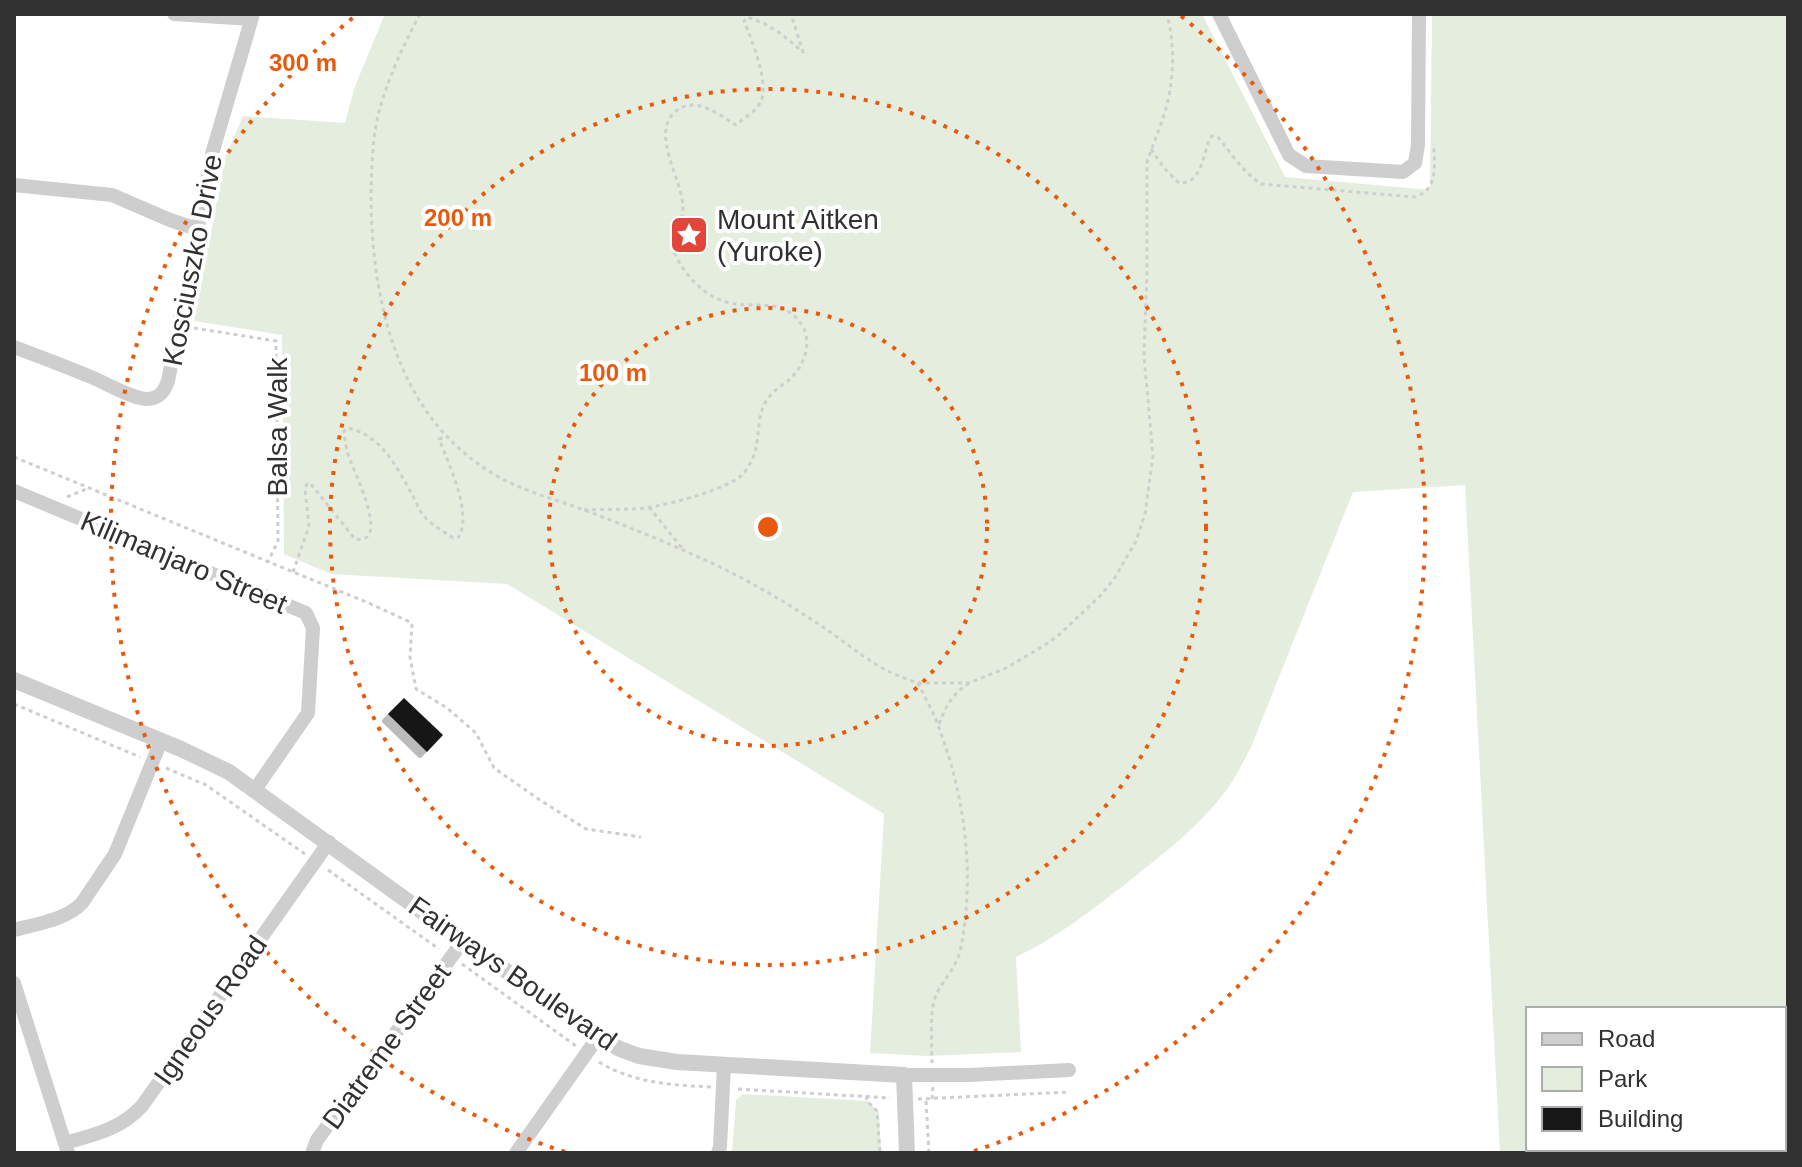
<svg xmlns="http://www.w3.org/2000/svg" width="1802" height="1167" font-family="Helvetica,sans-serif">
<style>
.green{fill:#e5eddf;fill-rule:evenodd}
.building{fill:#181818;filter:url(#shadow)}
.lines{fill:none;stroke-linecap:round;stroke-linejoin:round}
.path{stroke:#cecece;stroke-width:3;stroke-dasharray:4 4;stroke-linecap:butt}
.minor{stroke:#cecece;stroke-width:14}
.tertiary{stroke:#cecece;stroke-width:16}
.ring{fill:none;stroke:#e8590c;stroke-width:4;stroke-dasharray:4 8}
.labels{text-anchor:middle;stroke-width:8;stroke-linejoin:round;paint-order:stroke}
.poi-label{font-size:28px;fill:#313131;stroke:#fff;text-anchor:start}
.street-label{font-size:28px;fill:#313131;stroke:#fff}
.centre{fill:#e8590c;stroke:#fff;stroke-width:4}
.ring-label{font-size:24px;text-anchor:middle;font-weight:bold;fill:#e8590c;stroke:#fff;stroke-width:8;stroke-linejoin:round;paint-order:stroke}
</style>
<defs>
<filter id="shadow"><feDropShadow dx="-7" dy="7" stdDeviation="0" flood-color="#0004"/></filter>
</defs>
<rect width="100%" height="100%" fill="#fff"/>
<path class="green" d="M385,14H1202L1285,177L1430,190L1432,14H1788V1153H1500L1465,485L1353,492L1251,747C1244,760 1238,773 1230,785C1203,824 1165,852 1128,882C1092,910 1058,937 1016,957L1021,1052L927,1056L870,1053L884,814L507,584L331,574L284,554L282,335L194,321L225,158L243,116L345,123L355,86ZM1528,1009H1784V1149H1528Z
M743,1094L868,1101L879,1113L881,1153H732L736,1100Z"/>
<path class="building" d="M404,698L443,735L427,752L388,714Z"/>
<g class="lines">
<path class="path" d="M420,14C404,44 389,76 380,108C372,135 372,165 371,192C371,297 395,414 492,473C521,491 555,499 587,511C634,529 681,548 726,570C758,586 790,605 820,625C843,640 865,660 890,672C899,676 909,680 918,683C925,698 934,713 939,728C965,797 975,874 961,947C957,970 939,982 934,1001C930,1015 932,1047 932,1063
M1151,149L1165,169L1179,183C1201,184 1203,157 1209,140L1212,136L1218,137C1231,153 1243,172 1261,184L1415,197C1439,189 1434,165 1434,144
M194,328L276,341L278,541L268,562
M14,457L371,604L412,623L410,657L416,689L447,708L476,733L494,768L540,800L586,829L641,837
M67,497L89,488
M649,507L682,548
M584,510C604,509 625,510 645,508C667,505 726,490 742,475C746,471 749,465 752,460C762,439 754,415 769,397C775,389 785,384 792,377C804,365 812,343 803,327C784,295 754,310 726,302C704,296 684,274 675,254C667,236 684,225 683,208C683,180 649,133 676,111C696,95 719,115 736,125C744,118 755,112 760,103C771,86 751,38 744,21L748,17L765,24L780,33L803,52L791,14
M293,572L309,526L305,489L307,484L310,483L355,539C392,546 353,470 349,457C346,449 345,440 344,431L347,428C382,434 398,470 414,498C417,504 419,510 423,515C431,525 443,531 453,538L459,537C472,512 449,465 439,439L448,437
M918,683H969L1006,668L1045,645L1060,634L1099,597L1114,579L1136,541L1145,514L1153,456L1144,356L1147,272V163C1151,149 1157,136 1162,121C1174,87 1176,49 1167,14
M14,704L140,757
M939,724C947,704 951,696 969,683
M166,768L206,785L305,854
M328,870L439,949
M462,964L576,1046
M599,1062C633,1083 671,1085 711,1087
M738,1089L890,1098
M867,1096L866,1100L877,1111L880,1153
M918,1099L1070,1092
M932,1099L933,1087
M926,1101L929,1153"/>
<path class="minor" d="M174,14L251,19
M1219,14L1289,155L1306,166L1403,172L1415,163L1418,145L1419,14
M14,185L112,195L170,220L197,229
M14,347C38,356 62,365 86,375C103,381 128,397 146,399C159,399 164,392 168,381L212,154L253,14
M14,491L306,613L313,628L308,713L254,791
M14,930C36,924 66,920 82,903L115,854L161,741
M14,983L68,1153
M904,1075H969L1069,1070
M65,1143C94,1135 121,1129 142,1106L329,842
M312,1153L317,1140L463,941
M516,1153L598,1037
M718,1153L720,1147L724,1066"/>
<path class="tertiary" d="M14,680L181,749L229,772L463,941L567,1013L598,1037L620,1049L639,1056L677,1062L904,1075L907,1153"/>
</g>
<g class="ring">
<circle cx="768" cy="527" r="219"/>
<circle cx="768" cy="527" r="438"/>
<path d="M565 1152A657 657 0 0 1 355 16M1181 16A657 657 0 0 1 971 1152"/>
</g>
<defs>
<symbol id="sight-square" viewBox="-11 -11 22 22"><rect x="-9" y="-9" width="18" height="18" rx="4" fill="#e34638" stroke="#fff"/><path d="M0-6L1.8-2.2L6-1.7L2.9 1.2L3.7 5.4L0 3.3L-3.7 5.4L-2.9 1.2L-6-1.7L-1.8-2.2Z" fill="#fff"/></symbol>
</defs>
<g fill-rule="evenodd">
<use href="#sight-square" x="667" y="213" width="44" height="44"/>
</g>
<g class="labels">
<g class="poi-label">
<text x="717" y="229">Mount Aitken<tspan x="717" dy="32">(Yuroke)</tspan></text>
</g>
<g class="street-label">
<text transform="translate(192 260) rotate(-79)" y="10">Kosciuszko Drive</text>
<text transform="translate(277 427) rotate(-90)" y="10">Balsa Walk</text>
<text transform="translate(184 562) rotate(23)" y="10">Kilimanjaro Street</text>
<text transform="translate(513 973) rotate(35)" y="10">Fairways Boulevard</text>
<text transform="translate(210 1010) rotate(-55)" y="10">Igneous Road</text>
<text transform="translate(386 1046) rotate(-54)" y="10">Diatreme Street</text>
</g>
</g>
<circle cx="768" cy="527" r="12" class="centre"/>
<g class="ring-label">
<text x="303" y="71">300 m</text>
<text x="458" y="226">200 m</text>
<text x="613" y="381">100 m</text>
</g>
<rect width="1802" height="1167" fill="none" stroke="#313131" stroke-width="32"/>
<rect x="1526" y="1007" width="260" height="144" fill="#ffffff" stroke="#adadad" stroke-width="2"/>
<rect x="1542" y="1033" width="40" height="12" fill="#cecece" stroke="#adadad" stroke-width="2"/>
<text x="1598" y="1047" font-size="24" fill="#313131">Road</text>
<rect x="1542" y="1067" width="40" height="24" fill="#e5eddf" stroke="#adadad" stroke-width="2"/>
<text x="1598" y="1087" font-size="24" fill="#313131">Park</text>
<rect x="1542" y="1107" width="40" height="24" fill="#181818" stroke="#adadad" stroke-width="2"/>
<text x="1598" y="1127" font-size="24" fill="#313131">Building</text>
</svg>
